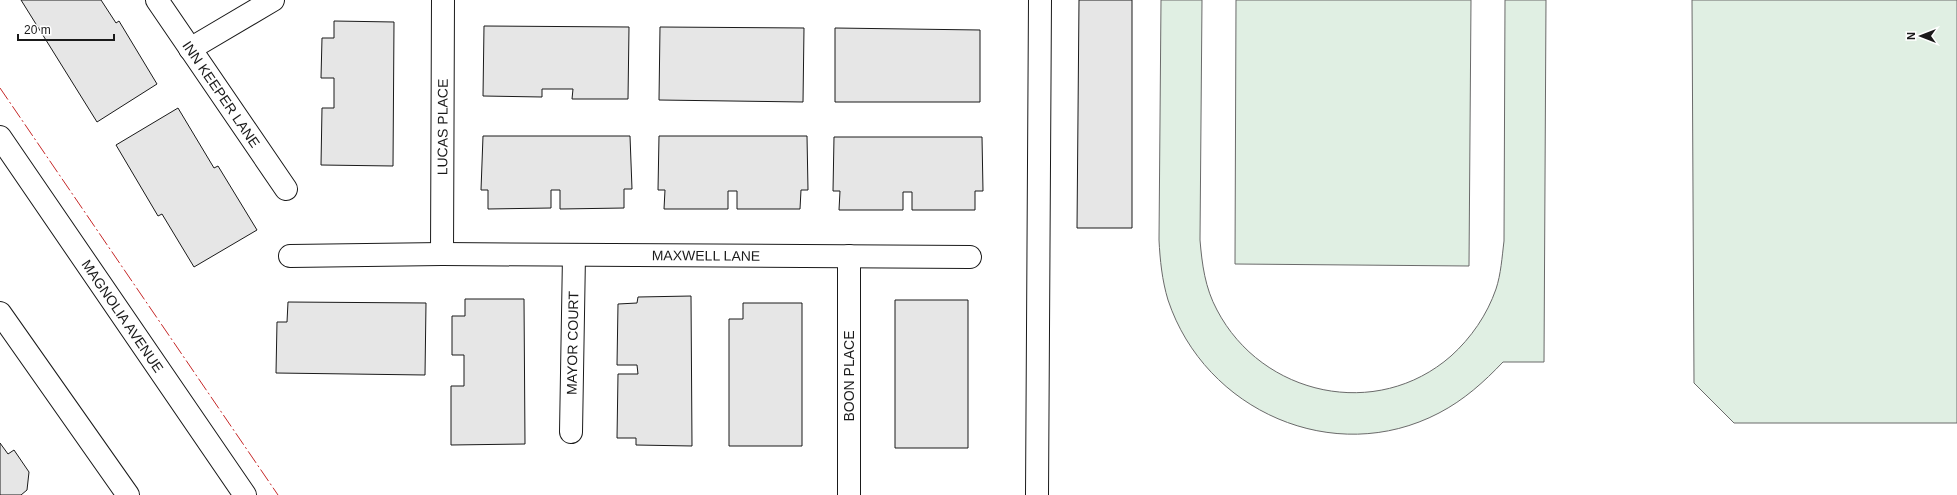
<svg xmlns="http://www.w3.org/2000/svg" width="1957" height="495" font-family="Arial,sans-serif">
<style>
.green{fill:#e0efe3;stroke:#6a6a6a}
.building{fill:#e6e6e6;stroke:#1a1a1a}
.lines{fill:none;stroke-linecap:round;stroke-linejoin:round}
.minor-casing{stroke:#1a1a1a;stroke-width:24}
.major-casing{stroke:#1a1a1a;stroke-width:24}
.minor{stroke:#fff;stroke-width:22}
.major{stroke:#fff;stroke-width:22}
.power{stroke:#c62828;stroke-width:1;stroke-dasharray:14 3 2 3;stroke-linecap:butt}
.labels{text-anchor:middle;stroke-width:3;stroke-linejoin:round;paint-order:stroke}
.street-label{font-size:14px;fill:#1a1a1a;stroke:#fff}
</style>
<rect width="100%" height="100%" fill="#fff"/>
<path class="green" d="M1161,0H1202L1200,240C1202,264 1205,288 1217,310C1262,396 1377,421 1451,356C1471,338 1487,315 1496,289C1501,274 1502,257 1504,241L1505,0H1546L1544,362H1503C1484,382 1464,400 1439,413C1334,468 1205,411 1168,300C1162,280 1160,260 1159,240Z
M1236,0H1471L1469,266L1235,264Z
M1692,0H1957V423H1734L1694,383Z"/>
<path class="building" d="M21,0H101L116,23L119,21L157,84L97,122Z
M1079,0H1132V228H1077Z
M334,21L394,22L393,166L321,165L322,108H334V78H321L322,38H334Z
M484,26L629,27L628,99H572L573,89H542V97L483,96Z
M660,27L804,28L803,102L659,100Z
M835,28L980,30V102H835Z
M178,108L214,168L218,166L257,230L194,267L162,214L158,216L116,145Z
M483,136H630L632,189H624V208L560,209V190H551V208L488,209V190H481Z
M659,136H807L808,190H801L800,209H737V191H728V209H664L665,190H658Z
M834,137H982L983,191H975V210H912V192H903V210H839L840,191H833Z
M691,296L692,446L636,445V438H617L618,374H638L637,365H617L618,304L637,303L638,297Z
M465,299H524L525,444L451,445V386H464V355H452V316H465Z
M895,300H968V448H895Z
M288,302L426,303L425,375L276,373L277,322H287Z
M743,303H802V446H729V319H743Z
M0,443L8,454L14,450L29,472L27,490L21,495H0Z"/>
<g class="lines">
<defs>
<g id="minor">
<path id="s1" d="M157,0L286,189"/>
<path d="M190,49L273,0"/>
<path id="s2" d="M442,254L443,0"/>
<path id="s3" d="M290,256L442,254L970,257"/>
<path d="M849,256V495"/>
<path id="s4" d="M571,432L574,255"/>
<path d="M1037,495L1040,0"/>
</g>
<g id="major">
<path id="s5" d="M0,137L245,495"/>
<path d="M0,313L128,495"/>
</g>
</defs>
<use href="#minor" class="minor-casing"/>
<use href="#major" class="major-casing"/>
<use href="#minor" class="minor"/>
<use href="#major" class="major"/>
<path class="power" d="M0,88L278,495"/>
</g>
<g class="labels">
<g class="street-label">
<text dy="5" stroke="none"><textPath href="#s1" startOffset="114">INN KEEPER LANE</textPath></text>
<text dy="5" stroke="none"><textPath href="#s2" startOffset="127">LUCAS PLACE</textPath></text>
<text dy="5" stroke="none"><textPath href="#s3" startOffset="416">MAXWELL LANE</textPath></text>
<text dy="5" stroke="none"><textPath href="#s5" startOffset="217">MAGNOLIA AVENUE</textPath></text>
<text dy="5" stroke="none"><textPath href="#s4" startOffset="89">MAYOR COURT</textPath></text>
<text transform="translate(849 376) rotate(-90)" y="5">BOON PLACE</text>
</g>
</g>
<g transform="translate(1921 36) rotate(270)" stroke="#ffffff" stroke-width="3" paint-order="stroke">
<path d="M0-3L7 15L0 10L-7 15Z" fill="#1a1a1a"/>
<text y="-6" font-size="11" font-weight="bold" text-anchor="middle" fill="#1a1a1a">N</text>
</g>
<path d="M18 34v6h96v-6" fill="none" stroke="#1a1a1a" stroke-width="2"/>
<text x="24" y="34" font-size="12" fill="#1a1a1a" stroke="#ffffff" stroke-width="3" paint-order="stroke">20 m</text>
</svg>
